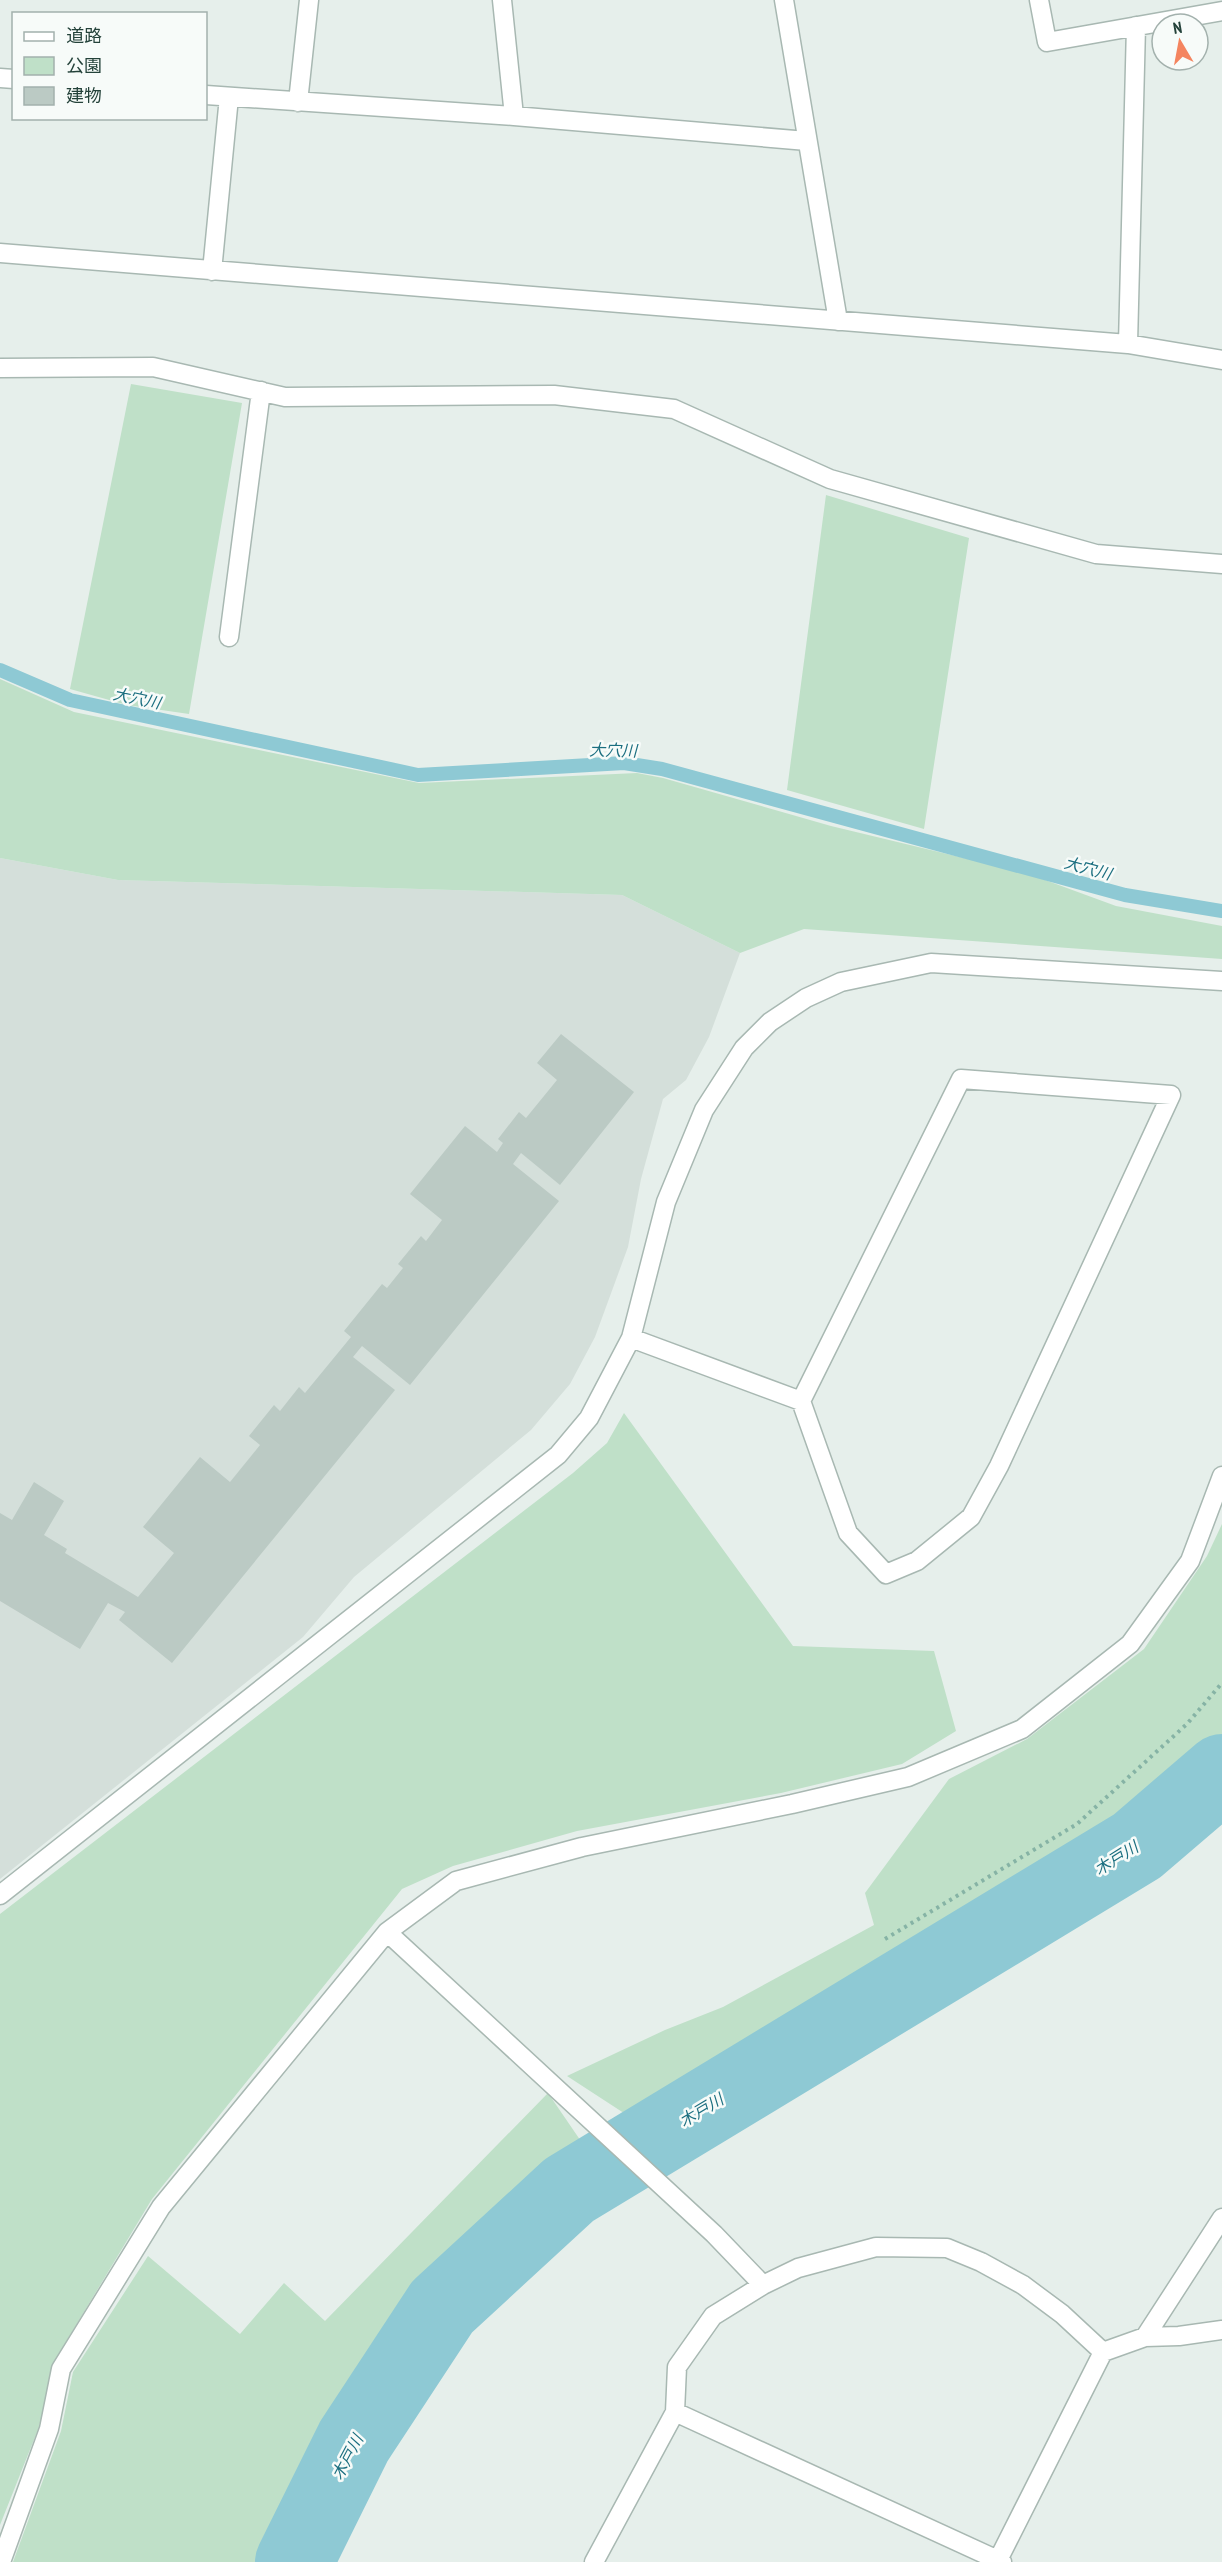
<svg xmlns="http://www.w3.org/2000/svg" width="1222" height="2562" font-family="'PT Sans Narrow','Noto Sans JP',sans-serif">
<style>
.built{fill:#d4dfda}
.green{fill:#bfe0c8}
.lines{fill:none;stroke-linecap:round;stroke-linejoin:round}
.stream{stroke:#8ec9d4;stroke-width:14}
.river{stroke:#8ec9d4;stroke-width:78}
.building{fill:#bbcac4}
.minor-casing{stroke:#a8b8b2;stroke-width:21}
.path{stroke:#86b3a5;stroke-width:4;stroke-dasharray:3 4.5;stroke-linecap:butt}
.minor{stroke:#fff;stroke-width:18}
.labels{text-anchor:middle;stroke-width:5;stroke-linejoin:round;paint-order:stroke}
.water-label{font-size:16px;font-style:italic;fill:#1c6f80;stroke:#f7fbf9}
</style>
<rect width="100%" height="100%" fill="#e6efeb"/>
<path class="built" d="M0,858L118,880L622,895L740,953L709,1037L686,1080L663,1099L641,1179L628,1247L595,1337L570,1384L531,1430L354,1577L303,1637L0,1879Z"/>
<path class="green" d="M131,384L242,403L189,714L127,705L70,689Z
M826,495L969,538L924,829L787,790Z
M0,679L74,712L419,783L637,773L663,778L831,826L1026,873L1116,906L1222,926V959L804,929L740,953L622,895L118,880L0,858Z
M624,1413L793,1646L934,1651L956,1731L902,1764L781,1793L577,1831L453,1866L402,1889L152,2199L55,2360L39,2427L0,2525V1914L573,1473L607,1443Z
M1222,1524V1752L1121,1841L633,2119L567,2076L665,2030L723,2007L874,1925L865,1893L949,1779L1027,1739L1144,1649L1207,1556Z
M548,2093L587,2150L428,2285L366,2388L271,2562H13L61,2431L73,2372L148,2256L240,2334L284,2283L325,2321Z"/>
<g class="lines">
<path class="stream" d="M0,670L70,700L418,775L624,763L662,769L1125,895L1222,911"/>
<path class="river" d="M294,2562L354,2441L442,2307L569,2190L1137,1846L1222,1773"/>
</g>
<path class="building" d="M561,1034L634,1092L560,1185L521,1153L513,1164L559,1201L410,1385L362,1346L353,1357L395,1390L172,1663L119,1620L125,1612L108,1603L80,1649L0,1601V1513L12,1520L34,1482L64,1501L44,1535L67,1549L65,1553L138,1597L174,1553L143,1527L200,1457L230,1482L260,1445L249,1436L274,1405L280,1411L299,1387L305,1393L351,1337L344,1331L382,1284L387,1288L403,1268L398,1264L421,1236L426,1241L442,1220L410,1194L465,1126L497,1152L503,1143L498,1139L519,1112L526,1118L557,1080L537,1063Z"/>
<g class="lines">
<defs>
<path id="minor" d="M502,0L514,116
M784,0L838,321
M1039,0L1047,42L1222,11
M0,78L14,79
M206,95L514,116L807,141
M298,102L309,0
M0,253L1128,344L1222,360
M212,271L229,97
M1128,344L1136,26
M0,368L153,367L285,397L554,395L674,409L830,479L1096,554L1222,564
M229,637L261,391
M631,1338L801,1401L848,1533L886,1574L917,1561L971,1517L999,1466L1171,1095L961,1079L801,1401
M0,1895L558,1455L589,1418L631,1338L666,1202L704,1110L744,1048L770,1022L806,998L841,982L931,963L1222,981
M387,1932L714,2234L763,2285
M1145,2337L1222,2218
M675,2412L1002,2562
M1,2562L49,2429L61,2369L161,2207L387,1932L456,1881L582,1847L792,1804L908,1777L1022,1729L1130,1644L1190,1561L1222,1476
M594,2562L675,2412L677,2367L713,2316L763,2285L798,2268L876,2247L947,2248L981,2262L1023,2285L1062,2314L1103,2352
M997,2562L1103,2352L1145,2337L1179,2336L1222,2330"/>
</defs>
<use href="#minor" class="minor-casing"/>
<path class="path" d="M885,1939L1077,1824L1187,1724L1222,1683"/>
<use href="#minor" class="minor"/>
</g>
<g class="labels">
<g class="water-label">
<text transform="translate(137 698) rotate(12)" y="6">大穴川</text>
<text transform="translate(613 750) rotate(1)" y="6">大穴川</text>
<text transform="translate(1088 868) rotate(15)" y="6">大穴川</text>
<text transform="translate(1116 1858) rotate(-32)" y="6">木戸川</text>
<text transform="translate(701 2110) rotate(-31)" y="6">木戸川</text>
<text transform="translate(347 2457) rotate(-62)" y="6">木戸川</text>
</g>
</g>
<rect x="12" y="12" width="195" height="108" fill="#f7fbf9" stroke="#a3b1ad" stroke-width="1.5"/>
<rect x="24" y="32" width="30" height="9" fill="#ffffff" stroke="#a3b1ad" stroke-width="1.5"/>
<text x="66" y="42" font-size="18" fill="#24423a">道路</text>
<rect x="24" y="57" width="30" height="18" fill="#bfe0c8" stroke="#a3b1ad" stroke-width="1.5"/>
<text x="66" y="72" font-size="18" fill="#24423a">公園</text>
<rect x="24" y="87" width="30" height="18" fill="#bbcac4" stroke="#a3b1ad" stroke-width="1.5"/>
<text x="66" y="102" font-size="18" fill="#24423a">建物</text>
<g transform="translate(1180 42) rotate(350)"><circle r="28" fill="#f7fbf9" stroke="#a3b1ad" stroke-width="1.5"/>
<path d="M0-4.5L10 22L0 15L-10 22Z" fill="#f4845f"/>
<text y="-9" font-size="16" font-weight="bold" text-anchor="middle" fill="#24423a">N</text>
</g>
</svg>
